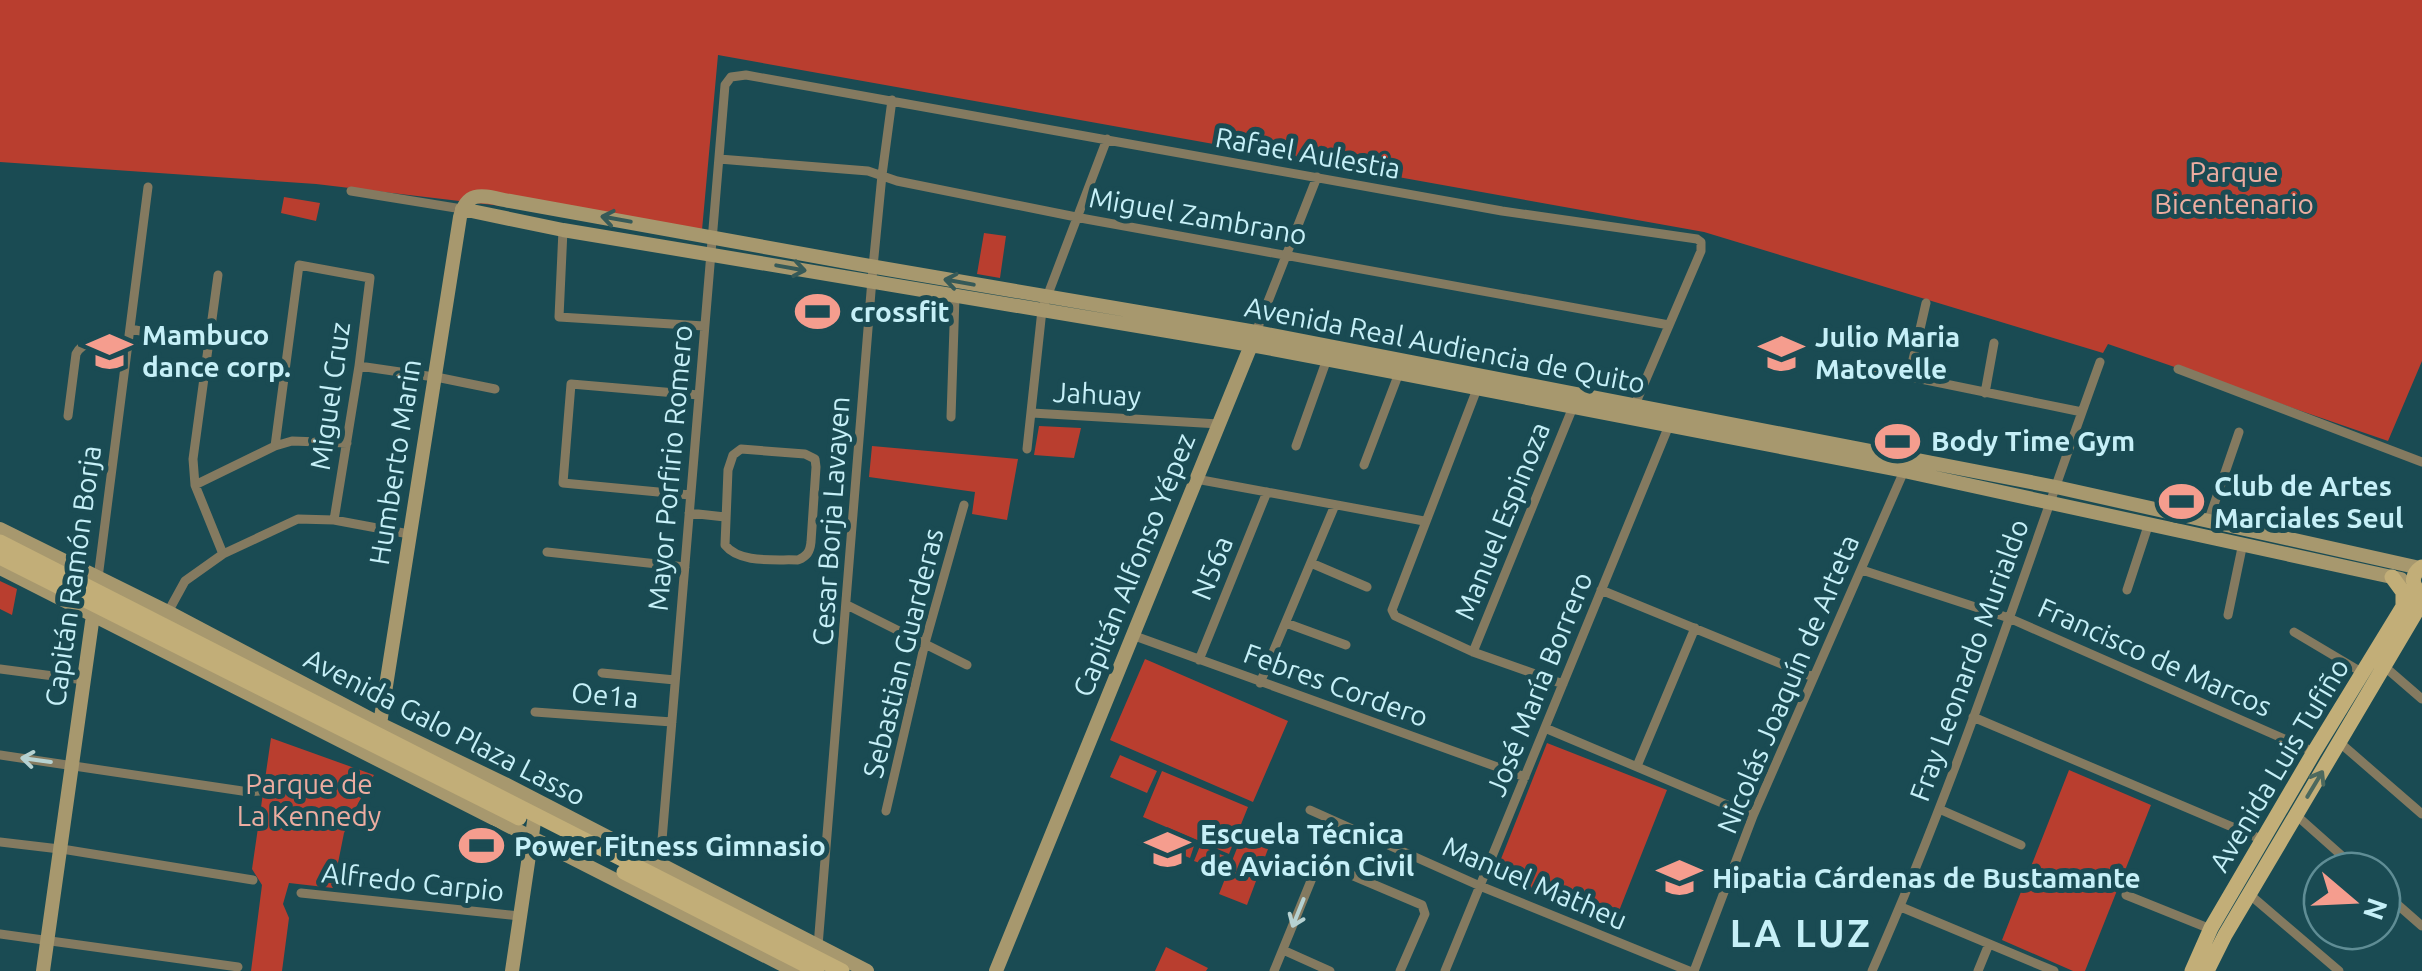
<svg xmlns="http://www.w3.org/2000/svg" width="2422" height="971" font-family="Ubuntu,sans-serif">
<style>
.green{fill:#b93e2f}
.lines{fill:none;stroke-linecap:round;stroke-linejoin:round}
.street{stroke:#847a60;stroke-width:9}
.secondary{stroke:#a7986e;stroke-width:14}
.primary{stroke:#c2ae78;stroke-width:15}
.oneway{stroke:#365a58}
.oneway2{stroke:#b6d2d2}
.oneway3{stroke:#4c695e}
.labels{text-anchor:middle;stroke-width:10;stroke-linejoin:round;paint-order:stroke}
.street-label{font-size:28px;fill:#c6f0f8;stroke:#1a4b53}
.park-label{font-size:28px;fill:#edada1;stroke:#1a4b53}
.poi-label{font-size:28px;font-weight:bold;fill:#c6f0f8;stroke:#1a4b53;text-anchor:start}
.district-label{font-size:38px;font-weight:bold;letter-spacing:2.5px;fill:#c6f0f8;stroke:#1a4b53}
</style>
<rect width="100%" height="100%" fill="#1a4b53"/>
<path class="green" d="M0,0H2422V361L2388,441L2108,344L2103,353L1704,232L718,55L702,230L316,184L0,162Z
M284,197L320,203L316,221L281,213Z
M984,233L1006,236L1000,278L977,274Z
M1039,426L1081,428L1074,458L1034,455Z
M872,446L1018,459L1007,520L972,514L975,492L869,477Z
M0,581L17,589L12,615L0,609Z
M1145,659L1288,721L1253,802L1110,740Z
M271,738L374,775L355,809L344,833L333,888L289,883L283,904L289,918L282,971H251L262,885L252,869Z
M1547,743L1667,790L1613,926L1493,879Z
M1120,755L1157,771L1147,793L1110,777Z
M2069,770L2151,805L2085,971H2073L2002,940Z
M1162,771L1248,807L1229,854L1143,817Z
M1169,833L1195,843L1190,858L1163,847Z
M1241,838L1268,849L1247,905L1219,894Z
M1200,846L1227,857L1221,871L1194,861Z
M1166,947L1208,968L1206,971H1155Z"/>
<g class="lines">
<path class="street" d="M719,159L868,171L897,181L1086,219L1669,325
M351,191L462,209
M563,230L559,317L704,326
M218,275L193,459L195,485L223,554
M130,329L209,344
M1256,332L1317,177
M359,366L441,378L495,389
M2178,369L2422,462
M1877,370L2082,412
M1909,377L1926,303
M1477,389L1392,610L1395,616L1473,652L1563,684
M1985,393L1994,343
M1032,413L1219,424
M68,416L76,354C85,335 110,346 128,348
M951,417L955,296
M275,446L299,265L370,278L359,366L334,520
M1296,446L1327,359
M741,449L805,454L815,459L816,467L811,542C810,552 807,556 798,560C776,559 740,564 725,545L728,470L733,455Z
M1027,449L1042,310L1107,139
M1364,465L1399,373
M1196,479L1424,521
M195,485L275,446L292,441L347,443
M690,495L563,483L571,384L699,395
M689,513L725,517
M2208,522L2239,432
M547,552L685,567
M1311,563L1367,587
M1862,570L2009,618L2314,752
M98,578L148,187
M1601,590L1813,677
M2127,590L2149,523
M847,605L967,665
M168,612L185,581L223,554L298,519L334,520L409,534
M2228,615L2243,543
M1286,623L1346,645
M2294,632L2363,673
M1132,635L1525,777
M1473,652L1573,407
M1199,660L1267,492
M2385,667L2422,699
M0,669L84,680
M602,673L675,680
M1260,683L1335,505
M535,712L672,722
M1973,717L2263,840
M1545,728L1753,816
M2339,742L2422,814
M0,755L249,792L271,790
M1637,766L1695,628
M1939,809L2021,845
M1310,810L1480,886L1689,971
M886,811L925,643L964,505
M2296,815L2359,871
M0,842L68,850L253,880
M660,864L725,85L731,77L746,75L1502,211L1697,239L1701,242V251L1634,407
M2382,891L2422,926
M301,893L519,916
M2249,894L2339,971
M2126,895L2213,930
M1901,907L2054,971
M0,934L238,967
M818,946L873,267L882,175L892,100
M1283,950L1330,971
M1274,971L1317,866L1323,863L1422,905L1425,914L1400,971
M1445,971L1670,423
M1694,971L1753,816L1904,471
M1872,971C1960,773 2026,566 2100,362
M1978,971L1989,944"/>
<path class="secondary" d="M462,209L563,230L1251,345L1399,373L1904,471L2401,579
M0,529L168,612L380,724L505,784L867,971
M0,568L795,971
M380,724L460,217C468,187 486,197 510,201L864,265L1256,332L2056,487L2420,568
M43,971L94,608
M512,971L535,815
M996,971L1254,338"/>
<path class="primary" d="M0,542L842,971
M0,557L519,818
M2392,577L2403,592V607
M2420,592C2410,584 2412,574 2422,567
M624,872L817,971
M2192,971L2211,928L2314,752L2415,587
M2207,971L2225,935L2422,602"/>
</g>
<defs><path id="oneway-shaft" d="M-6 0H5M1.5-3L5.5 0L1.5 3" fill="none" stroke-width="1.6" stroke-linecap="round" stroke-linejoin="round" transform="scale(2.5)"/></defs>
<g class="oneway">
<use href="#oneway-shaft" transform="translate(616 219) rotate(-170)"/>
<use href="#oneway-shaft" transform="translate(791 268) rotate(10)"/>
<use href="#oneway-shaft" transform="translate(959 282) rotate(-170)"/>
</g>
<g class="oneway2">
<use href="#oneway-shaft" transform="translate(36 760) rotate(-172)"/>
<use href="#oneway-shaft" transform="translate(1298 913) rotate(112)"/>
</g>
<use class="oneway3" href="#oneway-shaft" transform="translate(2315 784) rotate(-59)"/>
<defs>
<symbol id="stadium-bare" viewBox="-9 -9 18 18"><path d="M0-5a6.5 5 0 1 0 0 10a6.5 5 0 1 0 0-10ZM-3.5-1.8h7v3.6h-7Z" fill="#f59d8e" stroke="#1a4b53" stroke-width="2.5" paint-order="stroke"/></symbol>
<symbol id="school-bare" viewBox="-9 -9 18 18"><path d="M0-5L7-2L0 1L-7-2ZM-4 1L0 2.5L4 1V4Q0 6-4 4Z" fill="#f59d8e" stroke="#1a4b53" stroke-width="2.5" paint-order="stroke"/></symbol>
<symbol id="university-bare" viewBox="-9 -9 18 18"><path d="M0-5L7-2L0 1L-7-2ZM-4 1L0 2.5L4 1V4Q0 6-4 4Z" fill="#f59d8e" stroke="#1a4b53" stroke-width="2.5" paint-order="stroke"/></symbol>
</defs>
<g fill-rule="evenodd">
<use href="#stadium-bare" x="786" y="280" width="63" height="63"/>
<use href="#school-bare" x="78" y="320" width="63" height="63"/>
<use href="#school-bare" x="1750" y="322" width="63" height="63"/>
<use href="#stadium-bare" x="1866" y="410" width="63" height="63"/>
<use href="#stadium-bare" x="2150" y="470" width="63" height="63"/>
<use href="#stadium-bare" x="450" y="814" width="63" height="63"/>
<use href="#university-bare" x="1136" y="818" width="63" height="63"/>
<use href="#university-bare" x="1648" y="846" width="63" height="63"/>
</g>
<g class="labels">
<g class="street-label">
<text transform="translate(1308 153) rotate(10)" y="10">Rafael Aulestia</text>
<text transform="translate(1198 216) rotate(10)" y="10">Miguel Zambrano</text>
<text transform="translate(1445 345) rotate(11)" y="10">Avenida Real Audiencia de Quito</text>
<text transform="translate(1097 394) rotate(3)" y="10">Jahuay</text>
<text transform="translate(330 396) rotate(-82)" y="10">Miguel Cruz</text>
<text transform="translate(395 462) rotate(-81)" y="10">Humberto Marin</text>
<text transform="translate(670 468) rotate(-85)" y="10">Mayor Porfirio Romero</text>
<text transform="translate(831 521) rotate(-86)" y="10">Cesar Borja Lavayen</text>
<text transform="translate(1502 521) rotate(-68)" y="10">Manuel Espinoza</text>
<text transform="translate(1134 565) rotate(-68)" y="10">Capitán Alfonso Yépez</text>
<text transform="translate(1212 568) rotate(-68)" y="10">N56a</text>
<text transform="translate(73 576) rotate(-82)" y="10">Capitán Ramón Borja</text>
<text transform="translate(903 653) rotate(-76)" y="10">Sebastian Guarderas</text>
<text transform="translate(2155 657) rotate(24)" y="10">Francisco de Marcos</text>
<text transform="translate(1969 660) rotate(-70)" y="10">Fray Leonardo Murialdo</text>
<text transform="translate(1539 684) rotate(-68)" y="10">José María Borrero</text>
<text transform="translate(1788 684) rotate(-67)" y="10">Nicolás Joaquín de Arteta</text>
<text transform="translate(1336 685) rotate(20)" y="10">Febres Cordero</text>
<text transform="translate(605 695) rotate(5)" y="10">Oe1a</text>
<text transform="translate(445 727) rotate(27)" y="10">Avenida Galo Plaza Lasso</text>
<text transform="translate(2279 765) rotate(-59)" y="10">Avenida Luis Tufiño</text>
<text transform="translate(413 882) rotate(6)" y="10">Alfredo Carpio</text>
<text transform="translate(1535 883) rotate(23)" y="10">Manuel Matheu</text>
</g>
<g class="park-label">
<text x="2234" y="182">Parque<tspan x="2234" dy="32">Bicentenario</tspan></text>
<text x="309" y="794">Parque de<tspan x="309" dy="32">La Kennedy</tspan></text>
</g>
<g class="poi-label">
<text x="850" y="322">crossfit</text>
<text x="142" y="345">Mambuco<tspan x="142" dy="32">dance corp.</tspan></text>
<text x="1815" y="347">Julio Maria<tspan x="1815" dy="32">Matovelle</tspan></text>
<text x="1931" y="451">Body Time Gym</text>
<text x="2214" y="496">Club de Artes<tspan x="2214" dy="32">Marciales Seul</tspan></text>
<text x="1200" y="844">Escuela Técnica<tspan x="1200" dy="32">de Aviación Civil</tspan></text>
<text x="514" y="856">Power Fitness Gimnasio</text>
<text x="1712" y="888">Hipatia Cárdenas de Bustamante</text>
</g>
<g class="district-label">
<text x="1801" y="947">LA LUZ</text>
</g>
</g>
<g transform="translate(2352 901) rotate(109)"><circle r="48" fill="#1a4b53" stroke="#5f8d95" stroke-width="2.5"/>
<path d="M0-8L18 38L0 25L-18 38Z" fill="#f59d8e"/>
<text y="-15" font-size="28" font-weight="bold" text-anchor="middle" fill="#c6f0f8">N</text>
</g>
</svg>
